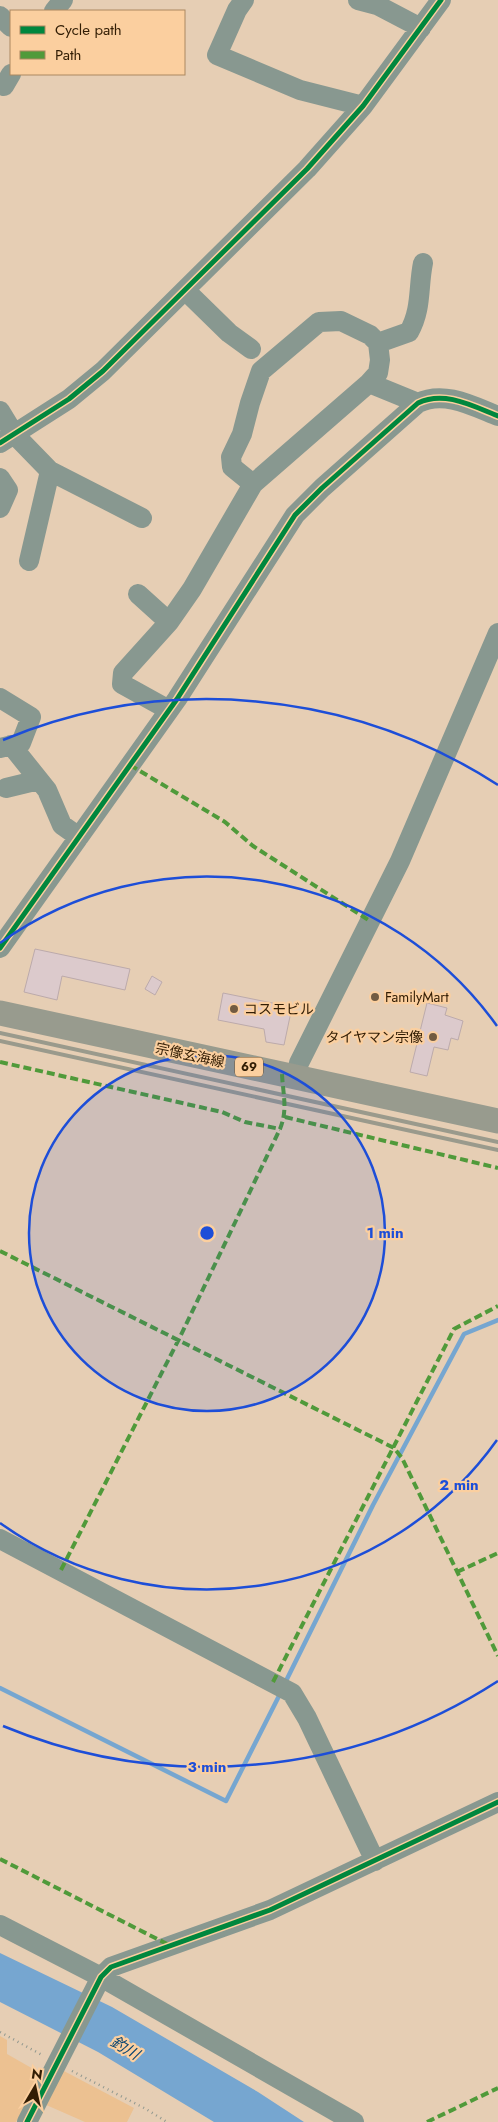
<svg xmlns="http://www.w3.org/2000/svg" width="498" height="2122" font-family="Jost,'Noto Sans JP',sans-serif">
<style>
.green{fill:#ecc191}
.water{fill:#76a6d0}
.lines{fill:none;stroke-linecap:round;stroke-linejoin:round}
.stream{stroke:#76a6d0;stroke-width:4.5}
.building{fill:#dccacc;stroke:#bcaaab}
.path{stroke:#91988f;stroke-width:2.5;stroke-dasharray:1 4;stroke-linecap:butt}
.minor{stroke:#889890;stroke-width:20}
.major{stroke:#989b8e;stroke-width:25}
.rail{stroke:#9a9a8c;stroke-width:4}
.quiet{stroke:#509a3a;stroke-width:4;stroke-dasharray:8 4;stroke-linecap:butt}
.cycleway-casing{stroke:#fbcf9f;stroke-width:8}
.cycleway{stroke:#00873e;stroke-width:5}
.ring{fill:none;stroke:#1d4ed8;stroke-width:2.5}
.poi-dot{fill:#715b42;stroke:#fbcf9f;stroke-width:2}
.labels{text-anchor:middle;stroke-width:4.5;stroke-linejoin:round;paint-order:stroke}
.shield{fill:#fbcf9f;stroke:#6e5232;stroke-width:1}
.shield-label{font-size:12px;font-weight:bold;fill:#321d04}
.poi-label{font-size:14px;fill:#321d04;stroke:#fbcf9f;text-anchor:start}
.street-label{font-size:14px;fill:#321d04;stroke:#fbcf9f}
.water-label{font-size:15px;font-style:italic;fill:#054270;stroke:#fbcf9f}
.centre{fill:#1d4ed8;stroke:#fbcf9f;stroke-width:2.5}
.ring-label{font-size:15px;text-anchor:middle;font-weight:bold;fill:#1d4ed8;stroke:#fbcf9f;stroke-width:4.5;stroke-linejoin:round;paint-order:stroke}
</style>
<rect width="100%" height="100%" fill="#e6ceb4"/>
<path class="green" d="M0,2036L7,2040V2054L42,2074L16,2122H0Z
M62,2070L134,2108L127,2122H85L44,2104Z"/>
<path class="water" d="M0,1953L112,2007L258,2092L304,2122H214L98,2052L0,2002Z"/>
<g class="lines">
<path class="stream" d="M285,1683L373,1505L464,1334L498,1320
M0,1688L226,1801L281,1692"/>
</g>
<path class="building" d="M35,949L130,969L125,990L62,976L57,1000L24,992Z
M152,976L162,982L155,995L145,989Z
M223,993L292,1007L284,1045L266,1042L264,1029L218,1020Z
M427,1003L447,1008L445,1015L463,1021L458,1040L451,1038L448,1050L434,1047L427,1076L410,1072Z"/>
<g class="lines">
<path class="path" d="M0,2032L42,2055
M72,2071L146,2109L167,2122"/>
<path class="minor" d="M244,0L237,10L217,55L300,90L363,106
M358,0L377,5L421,28
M54,11L63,0
M0,16L11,27
M0,84L4,86L11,74
M185,290L229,333L251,349
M378,343L409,332C422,309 418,287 423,263
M369,383L418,403
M0,411L14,434L50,471L29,561
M0,443L69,399L103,371L307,169L363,106L441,0
M50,471L142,518
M0,478L8,490L0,508
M138,594L169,622
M0,698L31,717L21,743L0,748
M169,710L122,684L123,673L169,622L192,589L253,484L369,383L378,373L380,360L378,343L370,335L341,321L319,322L261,371L250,403L242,434L231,457L232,467L253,484
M11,745L47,790L62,825L79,837
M6,788L39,780
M0,948L177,699L295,515L322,488L418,403C444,390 473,406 498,416
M296,1077L299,1063L400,861L498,633
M0,1539L292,1693L307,1718L375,1861
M0,1925L101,1977L354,2122
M27,2122L101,1977L111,1967L270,1910L498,1802"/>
<path class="major" d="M0,1013L498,1121"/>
<path class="rail" d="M0,1033L498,1142
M0,1041L498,1150"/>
<path class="quiet" d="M130,765L225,822L253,846L370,921
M0,1062L222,1112L245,1122L280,1129
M285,1117L498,1168
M0,1251L394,1448L402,1458L498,1656
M61,1570L179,1339L280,1129C288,1109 283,1095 282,1074
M457,1572L498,1553
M273,1682L454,1329L498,1306
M0,1859L169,1945
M427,2122L498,2088"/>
<defs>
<path id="cycleway" d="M0,443L69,399L103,371L307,169L363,106L441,0
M0,948L177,699L295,515L322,488L418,403C444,390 473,406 498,416
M27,2122L101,1977L111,1967L270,1910L498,1802"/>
</defs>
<use href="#cycleway" class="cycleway-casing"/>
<use href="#cycleway" class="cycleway"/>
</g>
<circle cx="207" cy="1233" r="178" fill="#1d4ed8" fill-opacity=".12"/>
<g class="ring">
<circle cx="207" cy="1233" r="178"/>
<path d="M497 1440A356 356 0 0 1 0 1523M0 943A356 356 0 0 1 497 1026"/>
<path d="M498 1681A534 534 0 0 1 3 1726M3 740A534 534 0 0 1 498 785"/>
</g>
<g class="poi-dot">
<circle cx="375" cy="997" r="5"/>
<circle cx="234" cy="1009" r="5"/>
<circle cx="433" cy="1037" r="5"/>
</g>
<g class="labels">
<rect class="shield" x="235" y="1057.5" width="28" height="19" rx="4"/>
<g class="shield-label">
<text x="249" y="1071">69</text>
</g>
<g class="poi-label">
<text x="385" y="1002">FamilyMart</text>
<text x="244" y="1014">コスモビル</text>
<text x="423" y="1042" text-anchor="end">タイヤマン宗像</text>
</g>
<g class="street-label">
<text transform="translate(190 1055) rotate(12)" y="5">宗像玄海線</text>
</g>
<g class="water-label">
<text transform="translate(125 2048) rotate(31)" y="5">釣川</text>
</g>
</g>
<circle cx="207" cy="1233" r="8" class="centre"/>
<g class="ring-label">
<text x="385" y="1238">1 min</text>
<text x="459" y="1490">2 min</text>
<text x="207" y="1772">3 min</text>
</g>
<rect x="10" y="10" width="175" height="65" fill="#fbcf9f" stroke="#ab8861"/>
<rect x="20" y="26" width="25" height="8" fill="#00873e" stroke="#ab8861"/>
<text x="55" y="35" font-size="15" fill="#321d04">Cycle path</text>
<rect x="20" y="51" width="25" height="8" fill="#509a3a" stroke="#ab8861"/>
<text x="55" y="60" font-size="15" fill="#321d04">Path</text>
<g transform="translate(35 2087) rotate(9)" stroke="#fbcf9f" stroke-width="4" paint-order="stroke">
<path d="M0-4L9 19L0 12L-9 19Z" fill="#321d04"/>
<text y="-8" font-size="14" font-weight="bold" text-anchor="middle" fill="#321d04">N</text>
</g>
</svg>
